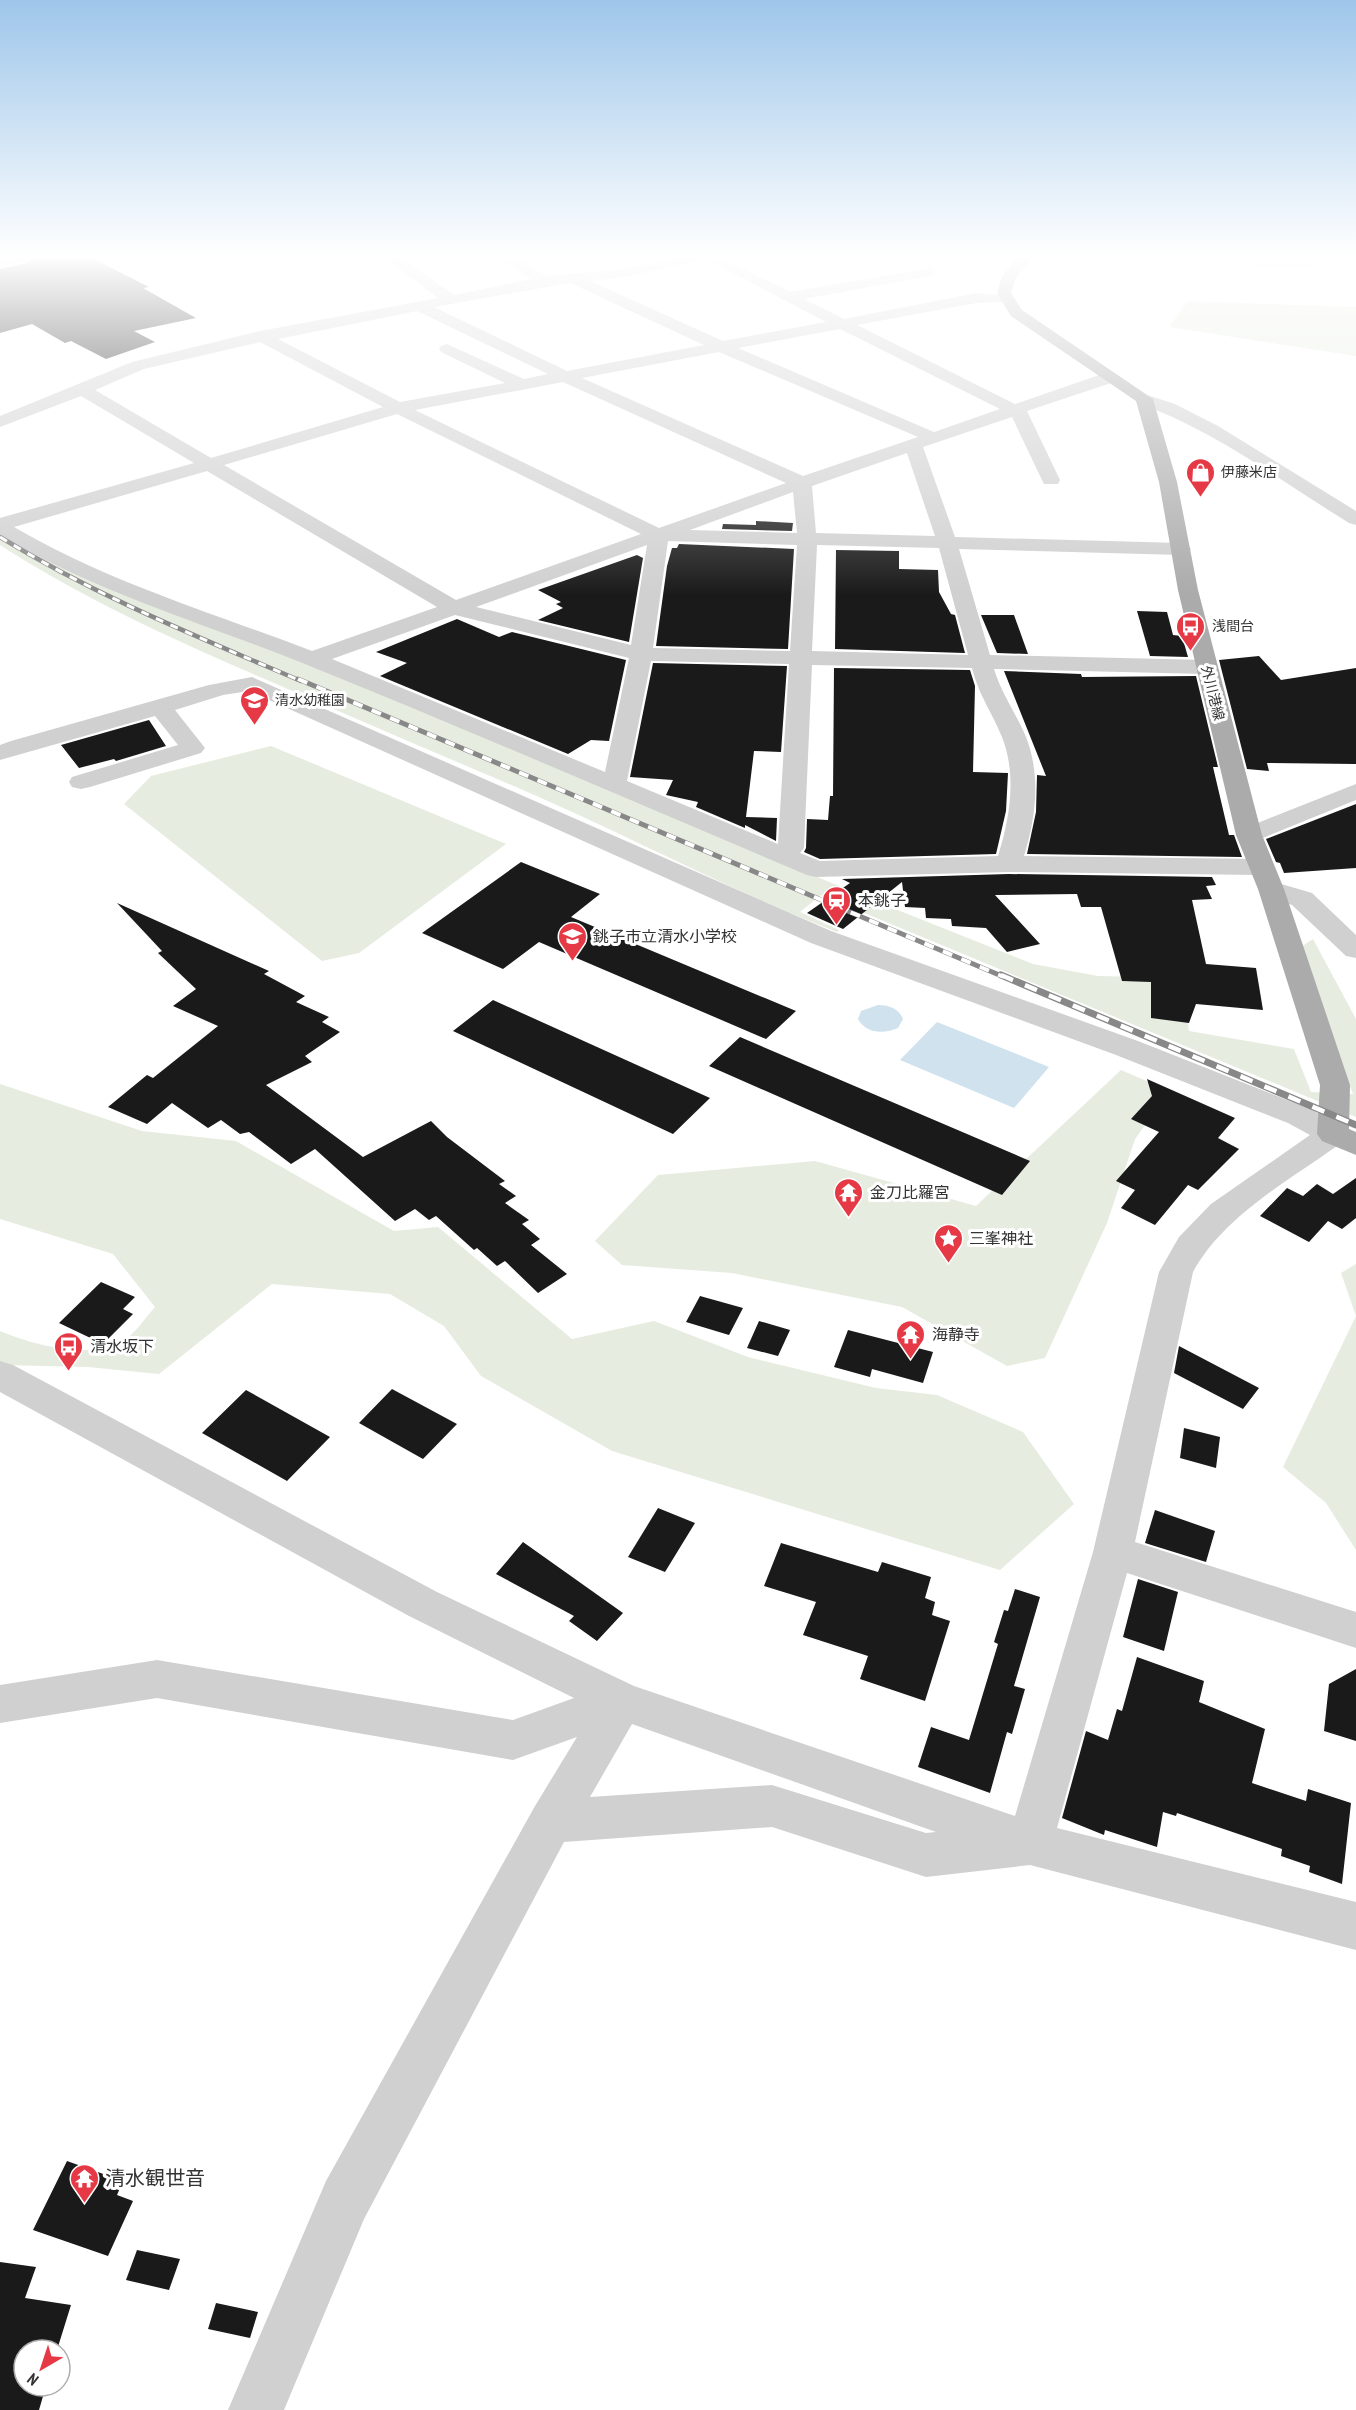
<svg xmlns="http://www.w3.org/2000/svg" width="1356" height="2410" font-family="'PT Sans Narrow','Noto Sans JP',sans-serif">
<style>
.green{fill:#e6ecdf}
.water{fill:#cfe2ee}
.building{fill:#1a1a1a}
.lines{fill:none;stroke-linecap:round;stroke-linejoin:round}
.minor{fill:#d0d0d0;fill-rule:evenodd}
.major{fill:#ababab;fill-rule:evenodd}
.rail-far2-casing{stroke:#888;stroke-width:4.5}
.rail-far1-casing{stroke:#888;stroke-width:5}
.rail-casing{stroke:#888;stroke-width:7}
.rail-far2{stroke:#fff;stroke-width:3;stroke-dasharray:8;stroke-linecap:butt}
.rail-far1{stroke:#fff;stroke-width:4;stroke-dasharray:10;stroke-linecap:butt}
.rail{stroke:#fff;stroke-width:4.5;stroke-dasharray:13;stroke-linecap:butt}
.labels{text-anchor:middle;stroke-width:6;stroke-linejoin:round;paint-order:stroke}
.far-poi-label{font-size:14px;fill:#333;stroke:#fff;text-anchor:start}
.far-street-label{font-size:14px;fill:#333;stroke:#fff}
.poi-label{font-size:16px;fill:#333;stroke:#fff;text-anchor:start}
.near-poi-label{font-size:20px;fill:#333;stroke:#fff;text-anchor:start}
</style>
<rect width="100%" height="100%" fill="#fff"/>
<path class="green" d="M1336,258L1311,266L1262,269L1248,259Z
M1188,301L1356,307V356L1169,327Z
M0,540L427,712L865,897L1033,964L1098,976L1183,978L1189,1031L1294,1049L1311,1092L1353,1094L1298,949L1313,939L1356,1019V1117L821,895L800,912L839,930L837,932C728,890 624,833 516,787C431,751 345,714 260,677C170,638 82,598 0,545Z
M271,746L506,844L359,953L322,961L124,804L151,776Z
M1121,1070L1170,1091L1135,1139L1107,1223L1045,1358L1007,1366L902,1307L732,1273L622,1265L595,1241L658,1175L815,1161L976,1206Z
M0,1084L142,1131L236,1141L394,1231L438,1227L572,1339L654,1321L748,1357L876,1388L937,1395L1023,1432L1074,1504L1000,1570L612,1451L481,1376L444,1326L390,1294L272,1284L159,1374L88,1367L0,1365V1331C33,1345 95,1362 127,1338C137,1331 146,1317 155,1307L113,1254L0,1219Z
M1356,1264V1316L1341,1273Z
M1356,1316V1550L1326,1503L1283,1467Z"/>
<path class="water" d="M878,1005C888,1005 899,1008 903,1019L898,1028C884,1034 866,1034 858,1019L861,1011Z
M937,1022L1049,1067L1014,1108L900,1060Z"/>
<path class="building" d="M33,258H92L149,287L143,288L196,318L134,331L155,342L106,359L71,341L65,343L32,324L0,333V269L27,263Z
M756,521L793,523L792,531L722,529L723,524L756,525Z
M679,544L794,549L788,649L656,646L667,566L672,548H677Z
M836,550L899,551V569L938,570L939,592L951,614L955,615L965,653L835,649Z
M637,555L643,558L629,642L538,620L563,608L556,604L561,602L538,590Z
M1137,611L1167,612L1173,635L1182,636L1188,657L1150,656Z
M981,615H1014L1028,654L997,653Z
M457,619L499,637L512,632L626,660L609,741L591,740L568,754L380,676L407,663L376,652Z
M1259,656L1281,680L1356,668V764L1267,763L1269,771L1247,769L1219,660Z
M653,663L787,666L781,752L754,751L746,817L777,818L776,841L745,825V828L696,807L698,802L666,795L673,780L630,777Z
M834,668L970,670L975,686L973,772L1008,773L1006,811L996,854L820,859L804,852L806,848L807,819L828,820L830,796H833Z
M1004,671L1081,674L1082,677L1196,676L1218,767H1213L1229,835H1234L1242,857L1027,854L1036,812L1037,775L1046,776Z
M149,720L166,746L116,761L114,759L79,768L61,745Z
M1356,804V868L1284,873L1280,863L1276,862L1266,839Z
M521,862L600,894L571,917L796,1011L766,1039L539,942L503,969L422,933Z
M1009,874L1212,877L1216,885L1206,886L1212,899L1192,900L1206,964L1256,968L1263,1010L1196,1004L1189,1023L1151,1018V982L1122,981L1101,907H1081L1077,894L995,895L1040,944L1007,952L986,928L952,926L951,919L926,918L925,908L905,907L902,882L843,929L807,913L850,883L842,879Z
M117,903L269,971L264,974L305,996L296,1002L329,1017L322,1022L340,1032L305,1056L312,1062L266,1085L363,1157L431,1121L447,1137L505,1181L499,1184L516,1196L505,1203L529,1220L522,1224L540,1239L531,1245L567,1274L538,1293L505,1261L497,1266L477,1248L474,1250L436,1216L429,1220L415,1209L395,1221L315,1149L291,1164L249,1132L240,1134L221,1120L208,1128L172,1103L147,1124L108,1107L147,1075L153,1078L218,1026L173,1006L196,989L158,953L162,951Z
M493,1000L710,1098L673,1134L453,1031Z
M740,1037L1030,1161L1002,1195L709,1066Z
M1147,1079L1235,1118L1218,1138L1239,1149L1198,1190L1188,1185L1155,1225L1121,1208L1135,1190L1116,1181L1159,1132L1131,1119L1152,1096Z
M1356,1178V1218L1342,1229L1328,1221L1309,1242L1260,1216L1287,1188L1303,1196L1317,1184L1333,1194Z
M101,1282L135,1297L123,1309L133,1314L103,1344L59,1323Z
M700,1296L743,1308L729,1335L686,1322Z
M759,1321L790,1330L778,1356L747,1348Z
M848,1330L933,1352L923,1383L872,1369L870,1377L834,1367Z
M1179,1346L1259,1388L1243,1409L1174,1373Z
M392,1389L457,1424L423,1459L359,1423Z
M246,1390L330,1437L287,1481L202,1433Z
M1184,1428L1220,1437L1216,1468L1180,1458Z
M658,1508L695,1523L665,1572L628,1557Z
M1155,1510L1215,1531L1206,1562L1145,1543Z
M523,1542L623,1613L597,1641L569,1621L574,1616L496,1574Z
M781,1543L878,1572L882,1562L931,1577L925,1598L935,1602L932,1615L950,1621L925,1701L860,1679L868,1656L803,1635L816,1602L764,1586Z
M1138,1579L1178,1592L1164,1651L1123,1637Z
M1015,1589L1040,1597L1014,1686L1025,1689L1012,1734L1007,1732L990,1793L918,1767L931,1727L969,1740L998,1644L994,1642L1004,1610L1008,1611Z
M1137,1657L1204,1681L1199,1702L1265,1729L1252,1783L1306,1801L1308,1789L1351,1803L1342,1884L1309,1872L1310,1866L1281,1856L1282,1849L1177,1813L1176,1816L1163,1812L1157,1847L1105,1830L1104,1835L1062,1818L1086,1731L1108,1740L1117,1709L1122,1711Z
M1356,1669V1741L1324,1731L1329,1684Z
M67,2161L123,2181L117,2195L133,2201L108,2256L33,2230Z
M137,2250L180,2259L169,2290L126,2280Z
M0,2262L36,2267L25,2298L71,2305L57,2350H24V2386H46L39,2410H0Z
M216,2303L258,2312L250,2338L208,2329Z"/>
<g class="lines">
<path class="minor" d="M28,258L26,261L0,267V259Z
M385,258H401L454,295L531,279L499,258H516L547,276L624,269L675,258H701L699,261L624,277L590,281L723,341L826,322L704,258H722L791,292L930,268L937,272L930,276L804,299L844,319L976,293L1011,296L1014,299L1011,302L976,303L857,325L1015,404L1105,373L1111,372L1119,377L1117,381L1027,411L1060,480L1058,484H1044L1042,480L1012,417L923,447L955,537L1181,543L1188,545L1191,549L1188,553L1181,555L959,549L990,655L1206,660L1214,662L1217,667L1214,672L1206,674L994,669C1002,695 1016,713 1026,737C1041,775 1036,818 1024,856L1260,859L1269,861L1273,867L1269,873L1260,875L1009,872L816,877L807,875C639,804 473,732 305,664C203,623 95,592 0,535V518L194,463L81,396L0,427V416L132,362L260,331L438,298ZM570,283L704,345L567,371L434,307ZM417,311L548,374L524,379L447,344L441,346L439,349L441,352L505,383L400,402L278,339ZM840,329L1000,409L934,432L738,348ZM260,342L383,407L211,458L95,390L144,369ZM719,352L918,437L803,476L582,378ZM563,382L786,483L659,528L415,410ZM397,414L641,534L456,600L224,465ZM907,453L935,536L816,533L812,486ZM207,471L437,607L312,651C212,613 106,581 14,527ZM793,492L797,533L690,530ZM668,541L797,545L790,651L653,648ZM647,545L631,645L476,607ZM817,545L939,548L968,655L812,651ZM455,615L629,658L605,772L332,659ZM651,661L789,664L778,844L627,781ZM812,665L972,668C979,696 992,712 1002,737C1017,775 1010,818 998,856L820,861L800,853L804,848Z
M1144,394L1175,404L1218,426L1356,511V525L1349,523C1281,481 1214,430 1138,403L1135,399Z
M252,677L831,931L1138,1041L1310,1109L1344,1127L1349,1134L1344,1141C1292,1179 1225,1214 1193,1272L1135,1542L1356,1612V1648L1127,1573L1057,1828L1356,1902V1950L1030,1865L926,1877L772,1827L564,1842L364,2219L284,2410H228L326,2181L535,1806L577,1737L513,1760L157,1698L0,1723V1685L157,1660L513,1720L574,1698L409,1616L0,1392V1361L13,1365L437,1592L634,1686L1015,1816L1093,1552L1159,1272L1179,1237L1211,1204L1310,1135L1288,1123L1116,1055L811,943L249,691L223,695L175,710L205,748L201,753L90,787L81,789L72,787L69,782L72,777L178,745L155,716L0,760V745L11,741L209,685ZM632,1724L936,1832L926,1833L772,1785L590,1797Z
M1356,784V800L1258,840L1249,843L1240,840L1236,835L1240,830Z
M1271,881L1312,893L1356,935V958L1346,956L1292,905L1262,895L1258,889L1262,883Z"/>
<path class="major" d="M1017,258H1032L1016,277L1011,293L1022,310L1153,399L1177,482L1198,590L1262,835L1284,889L1350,1085L1349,1129L1356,1132V1155L1322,1141L1317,1134L1320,1085L1258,889L1236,835L1178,590L1159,482L1136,401L1011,316L997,293L1002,276Z"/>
<defs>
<path id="rail-far2" d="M0,537C98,597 196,636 301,681"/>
<path id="rail-far1" d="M298,679L1004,977"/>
<path id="rail" d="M1001,975L1356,1125"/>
</defs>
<use href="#rail-far2" class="rail-far2-casing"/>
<use href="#rail-far1" class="rail-far1-casing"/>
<use href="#rail" class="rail-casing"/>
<use href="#rail-far2" class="rail-far2"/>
<use href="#rail-far1" class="rail-far1"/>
<use href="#rail" class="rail"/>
</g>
<linearGradient id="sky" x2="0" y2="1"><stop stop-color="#9ec6ea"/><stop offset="0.43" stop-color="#fff"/><stop offset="1" stop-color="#fff" stop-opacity="0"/></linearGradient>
<rect width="1356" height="595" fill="url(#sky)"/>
<defs>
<symbol id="shop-pin" viewBox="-11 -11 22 30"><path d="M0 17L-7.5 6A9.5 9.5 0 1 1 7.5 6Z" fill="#e63946" stroke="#fff"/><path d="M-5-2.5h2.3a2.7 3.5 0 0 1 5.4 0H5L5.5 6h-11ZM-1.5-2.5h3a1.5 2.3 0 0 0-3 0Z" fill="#fff"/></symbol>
<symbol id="bus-pin" viewBox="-11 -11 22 30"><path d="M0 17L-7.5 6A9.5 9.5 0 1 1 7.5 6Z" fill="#e63946" stroke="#fff"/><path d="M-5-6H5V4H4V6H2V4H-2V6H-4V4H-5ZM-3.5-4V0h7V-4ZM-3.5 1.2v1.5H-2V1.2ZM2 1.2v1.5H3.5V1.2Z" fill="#fff"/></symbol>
<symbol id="school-pin" viewBox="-11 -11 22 30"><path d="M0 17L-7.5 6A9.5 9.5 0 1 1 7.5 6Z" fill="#e63946" stroke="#fff"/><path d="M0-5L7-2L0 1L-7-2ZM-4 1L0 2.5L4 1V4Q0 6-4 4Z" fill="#fff"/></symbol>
<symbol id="station-pin" viewBox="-11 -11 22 30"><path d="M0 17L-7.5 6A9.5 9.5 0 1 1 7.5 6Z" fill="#e63946" stroke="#fff"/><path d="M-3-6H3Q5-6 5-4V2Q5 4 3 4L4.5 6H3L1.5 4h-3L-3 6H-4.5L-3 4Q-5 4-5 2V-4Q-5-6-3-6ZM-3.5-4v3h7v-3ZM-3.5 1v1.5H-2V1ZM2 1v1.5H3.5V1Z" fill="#fff"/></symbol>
<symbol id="temple-pin" viewBox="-11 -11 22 30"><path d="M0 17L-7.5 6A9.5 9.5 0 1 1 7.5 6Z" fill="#e63946" stroke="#fff"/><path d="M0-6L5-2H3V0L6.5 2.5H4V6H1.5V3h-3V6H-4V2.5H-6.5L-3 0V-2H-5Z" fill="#fff"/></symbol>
<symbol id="sight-pin" viewBox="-11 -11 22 30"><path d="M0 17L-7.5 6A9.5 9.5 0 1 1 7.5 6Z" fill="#e63946" stroke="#fff"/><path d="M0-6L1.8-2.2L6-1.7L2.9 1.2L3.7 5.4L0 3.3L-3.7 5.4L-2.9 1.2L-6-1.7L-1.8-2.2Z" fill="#fff"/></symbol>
</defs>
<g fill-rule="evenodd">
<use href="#shop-pin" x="1184" y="456" width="33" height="45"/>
<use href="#bus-pin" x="1174" y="610" width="33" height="45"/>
<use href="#school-pin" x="238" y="684" width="33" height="45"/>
<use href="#station-pin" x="820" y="884" width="33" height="45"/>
<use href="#school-pin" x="556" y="920" width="33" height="45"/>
<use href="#temple-pin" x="832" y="1176" width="33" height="45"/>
<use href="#sight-pin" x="932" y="1222" width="33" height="45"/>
<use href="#temple-pin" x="894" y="1318" width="33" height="45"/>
<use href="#bus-pin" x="52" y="1330" width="33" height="45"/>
<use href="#temple-pin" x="68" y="2162" width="33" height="45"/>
</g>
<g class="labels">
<g class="far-poi-label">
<text x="1221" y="477">伊藤米店</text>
<text x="1212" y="631">浅間台</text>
<text x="275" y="705">清水幼稚園</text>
</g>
<g class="far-street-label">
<text transform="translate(1213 693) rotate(76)" y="5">外川港線</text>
</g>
<g class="poi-label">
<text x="858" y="906">本銚子</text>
<text x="593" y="942">銚子市立清水小学校</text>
<text x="870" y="1198">金刀比羅宮</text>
<text x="969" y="1244">三峯神社</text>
<text x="932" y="1340">海静寺</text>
<text x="90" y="1352">清水坂下</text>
</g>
<g class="near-poi-label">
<text x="105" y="2185">清水観世音</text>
</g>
</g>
<g transform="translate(42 2368) rotate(219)"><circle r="28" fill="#ffffff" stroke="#adadad" stroke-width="1.5"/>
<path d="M0-4.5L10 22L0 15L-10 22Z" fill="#e63946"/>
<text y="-9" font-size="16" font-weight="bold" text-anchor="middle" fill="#333333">N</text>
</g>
</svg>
